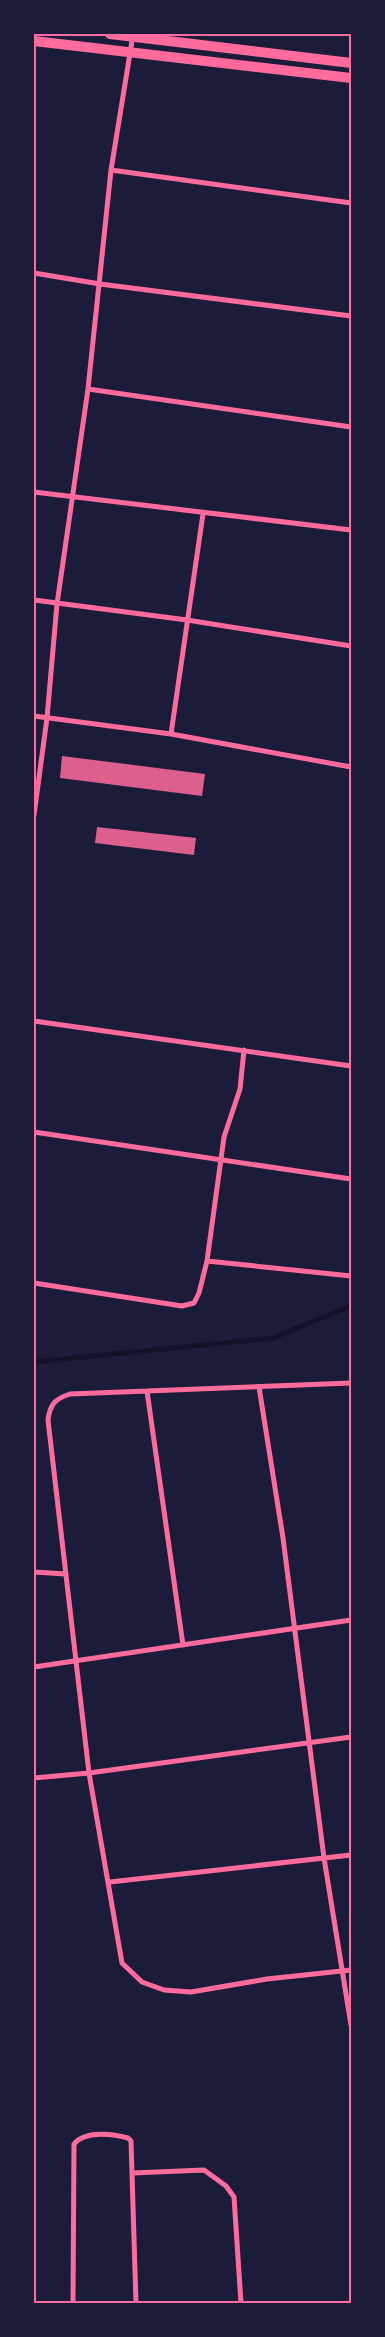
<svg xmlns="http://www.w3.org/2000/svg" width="385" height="2337" font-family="Rubik,sans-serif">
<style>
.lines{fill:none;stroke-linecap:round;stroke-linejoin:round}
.stream{stroke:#12122b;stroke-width:5}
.building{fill:#dd5f8e}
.minor{stroke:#ff6b9d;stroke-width:5}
.secondary{stroke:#ff6b9d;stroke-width:10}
.neatline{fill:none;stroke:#ff6b9d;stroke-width:2}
</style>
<rect width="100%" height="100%" fill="#1b1b3a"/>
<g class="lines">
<path class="stream" d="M34,1362L273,1338L351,1306"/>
</g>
<path class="building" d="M62,756L205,774L202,796L60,778Z
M97,827L196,838L194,855L95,843Z"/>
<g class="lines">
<path class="minor" d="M111,170L351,203
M34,273L100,284L351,316
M88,389L351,427
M34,492L351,530
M34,600L187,620L351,646
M34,716L171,734L351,767
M171,734L203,514
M34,815L47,718L57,604L88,389L111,170L133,35
M34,1021L351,1066
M34,1132L351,1179
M207,1261L351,1276
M34,1283L182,1306L194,1303L199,1293L207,1261L224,1137L240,1089L244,1050
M351,1383L70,1394C55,1399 50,1404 48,1420L89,1773L122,1963L142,1982L164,1990L191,1992L267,1979L351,1970
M259,1387L283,1538L324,1858L351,2025
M147,1391L183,1645
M34,1572L66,1574
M34,1667L351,1620
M34,1778L89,1773L351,1737
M110,1882L351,1855
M133,2173L204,2170L226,2186L234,2197L241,2303
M73,2303L74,2144C85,2130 114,2134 128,2138L131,2141L136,2303"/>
<path class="secondary" d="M110,34L351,63
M34,41L351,78"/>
</g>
<rect width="385" height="2337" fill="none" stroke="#1b1b3a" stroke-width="70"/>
<rect x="35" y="35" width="315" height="2267" class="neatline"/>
</svg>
